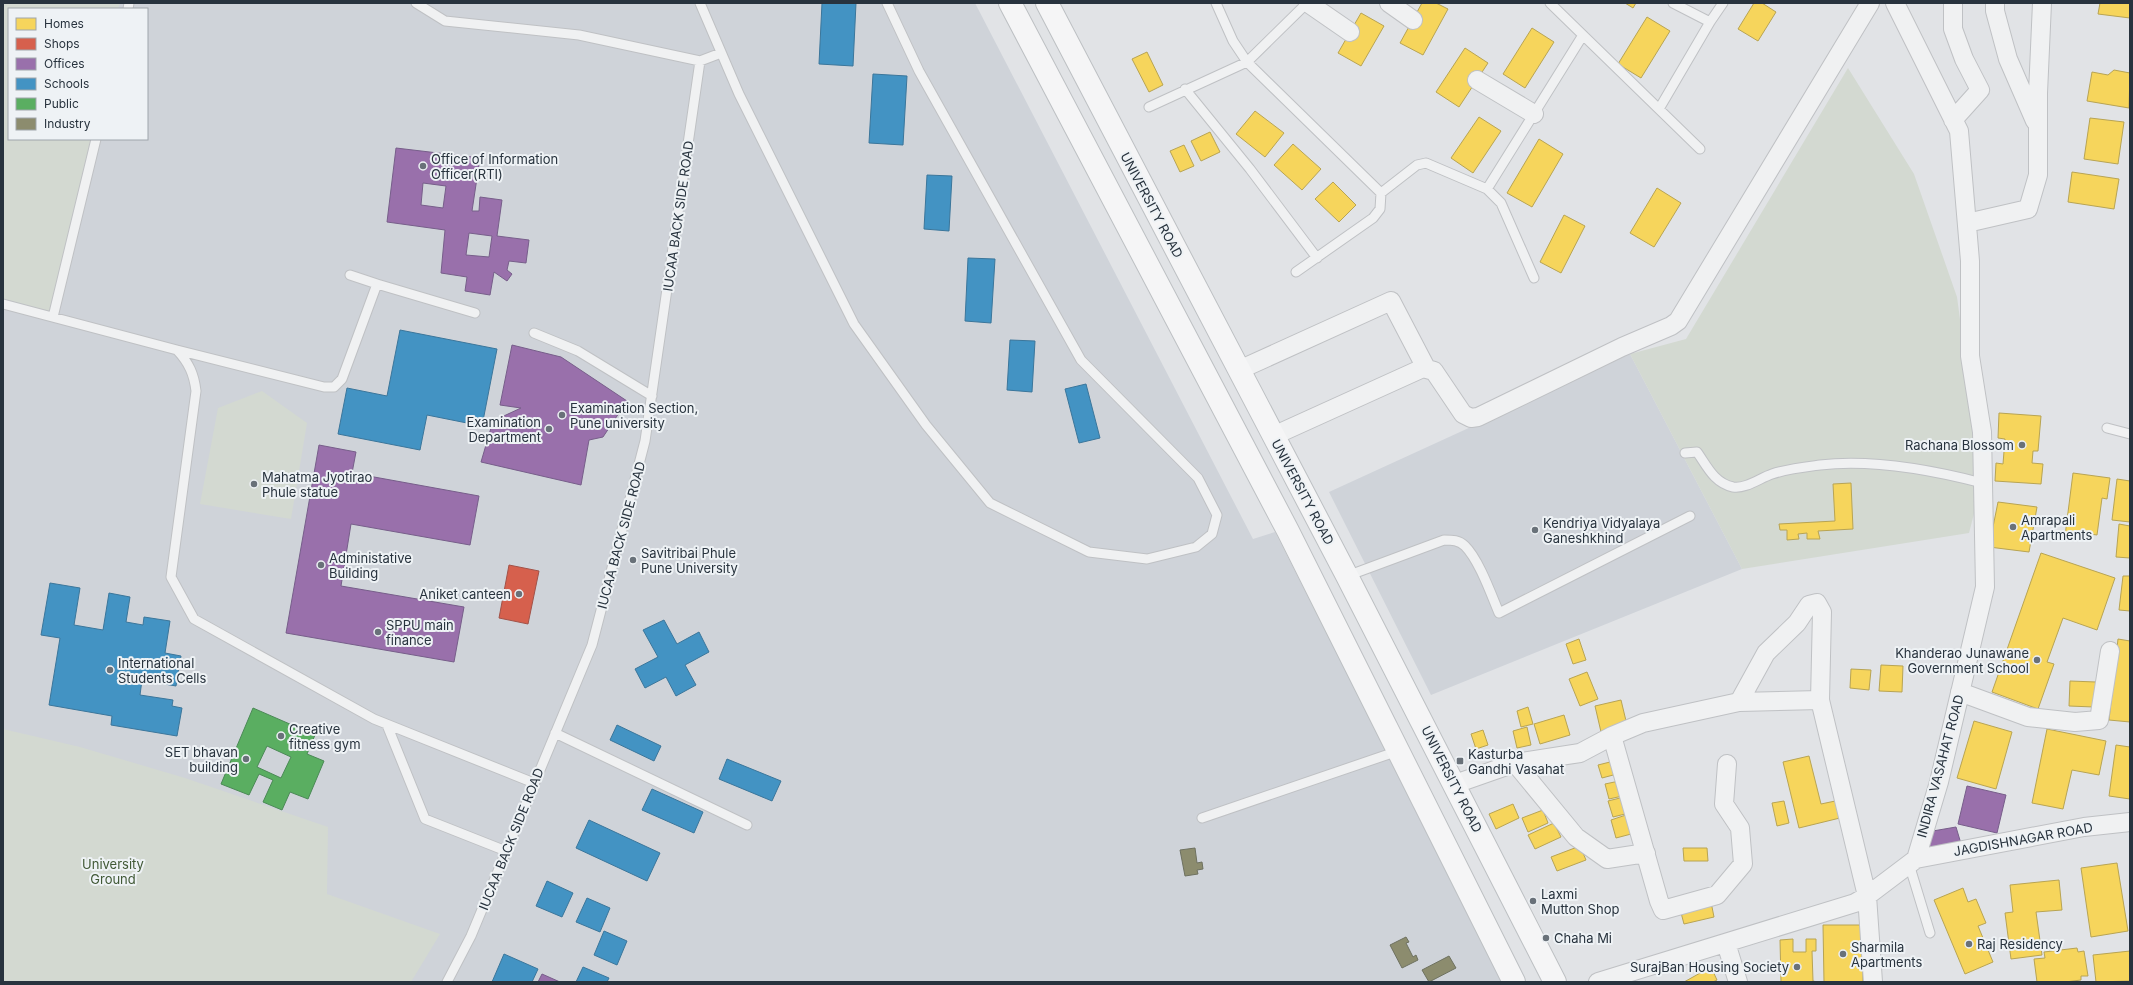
<svg xmlns="http://www.w3.org/2000/svg" width="2133" height="985" font-family="Inter,sans-serif">
<style>
.built{fill:#cfd3d9;fill-rule:evenodd}
.green{fill:#d3d9d1}
.homes{fill:#f6d55c;stroke:#b8a453}
.shops{fill:#d6604d;stroke:#a25248}
.offices{fill:#9970ab;stroke:#775e8a;fill-rule:evenodd}
.schools{fill:#4393c3;stroke:#3b769b}
.public{fill:#5aae61;stroke:#4b8956;fill-rule:evenodd}
.industry{fill:#8c8c6e;stroke:#6e7160}
.lines{fill:none;stroke-linecap:round;stroke-linejoin:round}
.lane-casing{stroke:#bfc1c4;stroke-width:11}
.street-casing{stroke:#bfc1c4;stroke-width:20}
.primary-casing{stroke:#bdc0c3;stroke-width:24}
.lane{stroke:#f0f1f2;stroke-width:9}
.street{stroke:#f0f1f2;stroke-width:18}
.primary{stroke:#f5f5f6;stroke-width:22}
.poi-dot{fill:#697179;stroke:#eef2f5;stroke-width:1.5}
.labels{text-anchor:middle;stroke-width:4;stroke-linejoin:round;paint-order:stroke}
.poi-label{font-size:13px;fill:#28333e;stroke:#eef2f5;text-anchor:start}
.street-label{font-size:13px;fill:#28333e;stroke:#eef2f5}
.park-label{font-size:13px;fill:#415936;stroke:#eef2f5}
</style>
<rect width="100%" height="100%" fill="#e1e3e6"/>
<path class="built" d="M3,3H975L1253,539L1275,532L1504,982H3ZM9,9H147V139H9Z
M1630,354L1742,569L1431,695L1329,492Z"/>
<path class="green" d="M3,3H120L118,9H9V139H91L53,317L3,303Z
M1848,68L1914,174L1957,297L1982,483L1969,533L1742,569L1630,354L1686,339Z
M262,391L307,423L291,519L200,504L218,408Z
M3,729L80,747L185,778L328,827L327,894L440,934L411,982H3Z"/>
<path class="homes" d="M1422,3H1436L1448,9L1423,55L1400,43Z
M1625,3H1636L1633,8Z
M1754,3H1762L1776,12L1758,41L1738,29Z
M2100,3H2130V18L2098,14Z
M1361,13L1384,26L1361,66L1338,53Z
M1647,17L1670,31L1641,78L1618,64Z
M1532,28L1554,42L1525,88L1503,74Z
M1465,48L1488,63L1459,107L1436,92Z
M1147,52L1163,85L1149,92L1132,59Z
M2114,70L2130,73L2129,108L2087,101L2092,72L2108,75Z
M1255,111L1284,133L1265,157L1236,134Z
M1479,117L1501,131L1473,173L1451,158Z
M2090,118L2124,122L2118,164L2084,159Z
M1210,132L1220,152L1201,161L1191,141Z
M1539,139L1563,154L1532,207L1507,193Z
M1293,144L1321,169L1302,190L1274,165Z
M1184,145L1194,166L1180,172L1170,151Z
M2072,172L2119,179L2114,209L2068,202Z
M1333,182L1356,205L1339,222L1315,199Z
M1657,188L1681,203L1654,247L1630,233Z
M1564,215L1585,226L1561,273L1540,262Z
M1999,413L2041,416L2038,451H2033L2032,463L2043,464L2041,484L1995,481L1996,463L2003,464L2005,439L1998,438Z
M2073,473L2110,478L2107,499L2102,498L2097,535L2083,533L2082,538L2065,536Z
M2117,479L2130,481V522L2112,520Z
M1851,483L1853,529L1818,531L1820,539H1807V533L1798,534L1799,539L1787,540V530H1780L1779,524L1835,521L1833,484Z
M1998,502L2037,507L2029,552L1989,547Z
M2119,524L2130,526V558L2116,557Z
M2041,553L2115,578L2097,630L2063,618L2047,662L2054,664L2038,709L1992,692Z
M2123,576H2130V611L2119,610Z
M1579,639L1586,660L1573,664L1566,644Z
M2118,639L2130,641V722L2109,720Z
M1881,665L1903,666L1902,692L1879,691Z
M1851,669L1871,670L1869,690L1850,688Z
M1587,672L1598,699L1580,706L1569,679Z
M2070,681L2096,682L2094,707L2069,706Z
M1621,700L1627,725L1601,732L1595,706Z
M1528,707L1533,724L1521,727L1517,711Z
M1564,715L1570,735L1540,744L1534,724Z
M1974,721L2012,732L1996,789L1957,778Z
M1527,727L1531,745L1517,748L1513,731Z
M2047,729L2106,741L2099,775L2072,770L2063,809L2032,803Z
M1483,730L1488,745L1476,749L1471,734Z
M2116,745L2130,747V799L2109,796Z
M1809,756L1821,804L1840,800L1844,817L1799,828L1783,762Z
M1614,761L1617,774L1602,778L1598,765Z
M1624,780L1627,795L1609,799L1605,784Z
M1628,796L1633,812L1613,817L1608,801Z
M1784,801L1789,823L1777,826L1772,803Z
M1513,804L1519,818L1496,829L1489,814Z
M1543,810L1548,823L1528,832L1522,818Z
M1629,814L1635,833L1616,838L1611,820Z
M1554,823L1561,837L1535,849L1528,835Z
M1580,846L1586,860L1557,871L1551,857Z
M1683,848H1707L1708,861H1684Z
M2117,863L2128,931L2091,937L2081,868Z
M2059,880L2062,910L2036,912L2042,955L2011,959L2005,913L2013,912L2010,885Z
M1963,888L1968,902L1976,899L1986,923L1978,926L1993,962L1965,974L1934,900Z
M1711,902L1714,917L1684,924L1680,909Z
M1823,925H1862L1863,982H1824Z
M1793,939V952H1806V939H1816V951H1812L1813,981L1817,982H1781L1780,940Z
M2077,948L2078,952L2084,951L2088,976H2081V980L2065,982H2037L2034,959L2045,958L2044,952Z
M2130,951V981L2096,982L2093,955Z
M1711,967L1717,980L1713,982H1684Z"/>
<path class="shops" d="M509,565L539,571L528,624L499,618Z"/>
<path class="offices" d="M396,148L480,158L472,211H479L480,197L502,200L497,236L529,240L526,263L509,261L507,270L512,274L507,281L494,272L490,295L465,291L467,277L441,273L445,230L387,222ZM423,183L446,186L443,208L421,205ZM469,233L492,236L489,257L466,255Z
M512,345L561,357L627,401L603,437L589,440L581,485L481,462L493,421L521,408L500,405Z
M319,445L356,452L352,473L479,496L470,545L351,524L341,586L464,607L454,662L286,633Z
M1967,786L2006,795L1997,833L1958,824Z
M1956,827L1962,847L1930,852L1927,832Z
M542,974L560,982H538Z"/>
<path class="schools" d="M822,3H856L853,66L819,64Z
M873,74L907,76L903,145L869,143Z
M927,175L952,176L949,231L924,229Z
M968,258L995,259L991,323L965,321Z
M400,330L497,349L482,426L427,415L420,450L338,434L347,388L387,396Z
M1010,340L1035,341L1032,392L1007,390Z
M1086,384L1100,438L1079,443L1065,389Z
M50,583L80,588L74,625L103,630L109,593L130,597L126,622L143,625L144,617L170,621L165,653L181,656L176,686L142,680L140,695L173,700L172,706L182,708L177,736L111,725L112,716L49,705L60,638L41,635Z
M664,620L677,644L699,632L709,652L685,665L696,685L676,696L666,677L645,688L635,669L658,657L643,630Z
M617,725L661,746L654,761L610,740Z
M727,759L781,781L772,801L719,779Z
M652,789L703,812L694,833L642,810Z
M589,820L660,853L647,881L576,848Z
M547,881L573,893L562,917L536,906Z
M587,898L610,908L600,932L576,922Z
M604,931L627,941L617,965L594,955Z
M504,954L538,969L532,982H492Z
M583,967L609,978L607,982H576Z"/>
<path class="public" d="M253,708L315,735L307,754L324,761L308,799L290,792L282,810L263,802L273,780L259,774L249,795L221,784ZM267,746L291,757L281,778L257,767Z"/>
<path class="industry" d="M1195,848L1197,863L1202,862L1203,869L1197,870L1198,874L1185,876L1180,850Z
M1406,937L1409,942L1406,943L1413,957L1416,955L1418,960L1402,968L1390,945Z
M1449,956L1456,968L1429,982L1422,970Z"/>
<g class="lines">
<defs>
<path id="lane" d="M416,3L445,21L579,35L700,61L721,53
M700,3L739,94L854,324L926,425L990,503L1089,552L1147,559L1196,547L1212,534L1217,515L1198,478L1081,360L919,71L887,3
M1216,3L1233,41L1247,62L1381,193
M1550,3L1700,149
M1673,3L1710,22
M128,9L129,3
M1185,89L1250,169L1317,258
M1149,107L1247,62L1307,3
M1659,109L1710,22L1723,3
M1487,189L1583,35
M1296,272L1373,218L1380,209L1381,193L1417,165L1426,163L1487,189L1501,203L1534,278
M350,275L377,284
M3,304L177,350C189,363 194,374 196,391L171,577L194,619L374,719L534,783
M53,317L96,139
M534,333L578,351L652,396
M177,350L324,387H334L342,379L377,284L475,313
M2107,428L2130,434
M1685,453L1697,452C1707,466 1714,483 1733,487C1746,489 1760,478 1772,474C1787,469 1805,467 1820,465C1872,459 1932,470 1982,483
M1347,576L1444,540C1452,540 1459,540 1465,546C1479,560 1491,594 1499,613L1690,516
M387,725L425,819L506,851
M555,733L747,825
M1202,818L1398,751
M1909,864L1930,933
M447,982L471,936L592,645L645,441L700,61"/>
<path id="street" d="M1308,3L1350,32
M1389,3L1413,20
M1953,3V29L1964,59L1980,90L1953,120
M1995,3V11L2008,59L2035,121
M1477,80L1534,114
M1967,223L2028,209L2038,175V93L2042,3
M1239,370L1391,301L1426,368
M1273,436L1423,368L1434,371L1463,414L1471,418L1478,417L1622,347L1671,326L1678,321L1870,3
M1960,692L2028,717L2075,722L2099,720L2110,651
M1739,702L1766,653L1797,623L1809,605L1817,603L1822,612L1820,700
M1612,736L1659,901L1663,910L1717,895L1743,864L1740,828L1724,804L1727,764
M1515,763L1576,837L1607,859L1646,853
M1455,784L1515,763L1580,753L1612,736L1643,723L1739,702L1820,700L1867,896L1873,982
M1916,859L2084,827L2130,822
M1726,943L1738,982
M1598,982L1855,903L1867,896L1916,859L1939,782L1985,587L1982,432L1970,356V261L1959,131L1895,3"/>
<path id="primary" d="M1010,3L1288,531L1514,982
M1047,3L1347,576L1555,982"/>
</defs>
<use href="#lane" class="lane-casing"/>
<use href="#street" class="street-casing"/>
<use href="#primary" class="primary-casing"/>
<use href="#lane" class="lane"/>
<use href="#street" class="street"/>
<use href="#primary" class="primary"/>
</g>
<g class="poi-dot">
<circle cx="423" cy="166" r="4"/>
<circle cx="562" cy="415" r="4"/>
<circle cx="549" cy="429" r="4"/>
<circle cx="2022" cy="445" r="4"/>
<circle cx="254" cy="484" r="4"/>
<circle cx="2013" cy="527" r="4"/>
<circle cx="1535" cy="530" r="4"/>
<circle cx="633" cy="560" r="4"/>
<circle cx="321" cy="565" r="4"/>
<circle cx="519" cy="594" r="4"/>
<circle cx="378" cy="632" r="4"/>
<circle cx="2037" cy="660" r="4"/>
<circle cx="110" cy="670" r="4"/>
<circle cx="281" cy="736" r="4"/>
<circle cx="246" cy="759" r="4"/>
<rect x="1456" y="757" width="8" height="8" rx="2"/>
<circle cx="1533" cy="901" r="4"/>
<circle cx="1546" cy="938" r="4"/>
<circle cx="1969" cy="944" r="4"/>
<circle cx="1843" cy="954" r="4"/>
<circle cx="1797" cy="967" r="4"/>
</g>
<g class="labels">
<g class="poi-label">
<text x="431" y="164">Office of Information<tspan x="431" dy="15">Officer(RTI)</tspan></text>
<text x="570" y="413">Examination Section,<tspan x="570" dy="15">Pune university</tspan></text>
<text x="541" y="427" text-anchor="end">Examination<tspan x="541" dy="15">Department</tspan></text>
<text x="2014" y="450" text-anchor="end">Rachana Blossom</text>
<text x="262" y="482">Mahatma Jyotirao<tspan x="262" dy="15">Phule statue</tspan></text>
<text x="2021" y="525">Amrapali<tspan x="2021" dy="15">Apartments</tspan></text>
<text x="1543" y="528">Kendriya Vidyalaya<tspan x="1543" dy="15">Ganeshkhind</tspan></text>
<text x="641" y="558">Savitribai Phule<tspan x="641" dy="15">Pune University</tspan></text>
<text x="329" y="563">Administative<tspan x="329" dy="15">Building</tspan></text>
<text x="511" y="599" text-anchor="end">Aniket canteen</text>
<text x="386" y="630">SPPU main<tspan x="386" dy="15">finance</tspan></text>
<text x="2029" y="658" text-anchor="end">Khanderao Junawane<tspan x="2029" dy="15">Government School</tspan></text>
<text x="118" y="668">International<tspan x="118" dy="15">Students Cells</tspan></text>
<text x="289" y="734">Creative<tspan x="289" dy="15">fitness gym</tspan></text>
<text x="238" y="757" text-anchor="end">SET bhavan<tspan x="238" dy="15">building</tspan></text>
<text x="1468" y="759">Kasturba<tspan x="1468" dy="15">Gandhi Vasahat</tspan></text>
<text x="1541" y="899">Laxmi<tspan x="1541" dy="15">Mutton Shop</tspan></text>
<text x="1554" y="943">Chaha Mi</text>
<text x="1977" y="949">Raj Residency</text>
<text x="1851" y="952">Sharmila<tspan x="1851" dy="15">Apartments</tspan></text>
<text x="1789" y="972" text-anchor="end">SurajBan Housing Society</text>
</g>
<g class="street-label">
<text transform="translate(1152 205) rotate(62)" y="5">UNIVERSITY ROAD</text>
<text transform="translate(678 216) rotate(-82)" y="5">IUCAA BACK SIDE ROAD</text>
<text transform="translate(1303 492) rotate(62)" y="5">UNIVERSITY ROAD</text>
<text transform="translate(621 535) rotate(-75)" y="5">IUCAA BACK SIDE ROAD</text>
<text transform="translate(1940 766) rotate(-75)" y="5">INDIRA VASAHAT ROAD</text>
<text transform="translate(1452 779) rotate(63)" y="5">UNIVERSITY ROAD</text>
<text transform="translate(511 839) rotate(-68)" y="5">IUCAA BACK SIDE ROAD</text>
<text transform="translate(2023 839) rotate(-10)" y="5">JAGDISHNAGAR ROAD</text>
</g>
<g class="park-label">
<text x="113" y="869">University<tspan x="113" dy="15">Ground</tspan></text>
</g>
</g>
<rect width="2133" height="985" fill="none" stroke="#28333e" stroke-width="8"/>
<rect x="8" y="8" width="140" height="132" fill="#eef2f5" stroke="#9fa6ac"/>
<rect x="16" y="18" width="20" height="12" fill="#f6d55c" stroke="#9fa6ac"/>
<text x="44" y="28" font-size="12" fill="#28333e">Homes</text>
<rect x="16" y="38" width="20" height="12" fill="#d6604d" stroke="#9fa6ac"/>
<text x="44" y="48" font-size="12" fill="#28333e">Shops</text>
<rect x="16" y="58" width="20" height="12" fill="#9970ab" stroke="#9fa6ac"/>
<text x="44" y="68" font-size="12" fill="#28333e">Offices</text>
<rect x="16" y="78" width="20" height="12" fill="#4393c3" stroke="#9fa6ac"/>
<text x="44" y="88" font-size="12" fill="#28333e">Schools</text>
<rect x="16" y="98" width="20" height="12" fill="#5aae61" stroke="#9fa6ac"/>
<text x="44" y="108" font-size="12" fill="#28333e">Public</text>
<rect x="16" y="118" width="20" height="12" fill="#8c8c6e" stroke="#9fa6ac"/>
<text x="44" y="128" font-size="12" fill="#28333e">Industry</text>
</svg>
